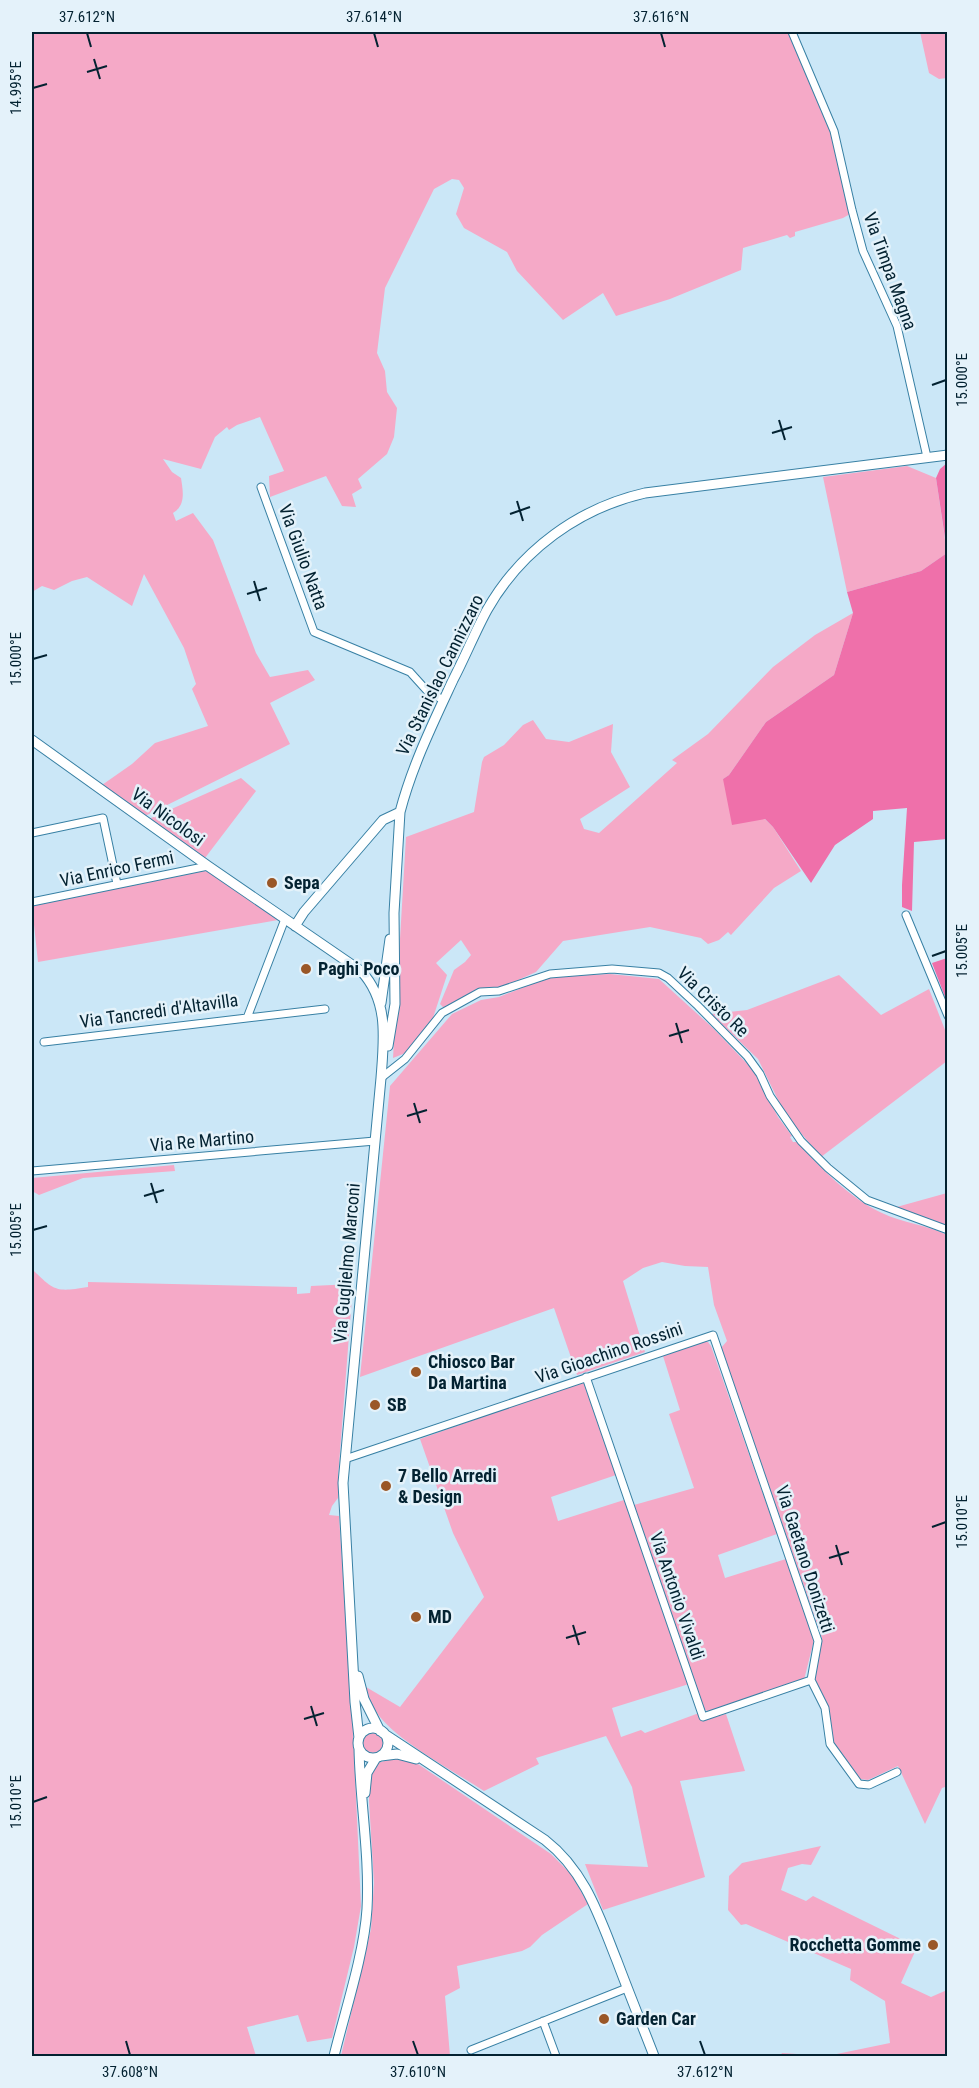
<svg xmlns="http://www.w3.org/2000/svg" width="979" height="2088" font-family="'Roboto Condensed',sans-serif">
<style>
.green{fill:#f5a9c7}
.forest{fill:#ef70aa}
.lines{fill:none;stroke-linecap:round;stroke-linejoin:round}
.street-casing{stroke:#3880a4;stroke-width:9}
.secondary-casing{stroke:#3880a4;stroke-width:11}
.street{stroke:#fff;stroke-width:7}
.secondary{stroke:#fff;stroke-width:9}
.ticks{fill:none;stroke:#032231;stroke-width:2}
.poi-dot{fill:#9a5727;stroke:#e4f2fa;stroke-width:2}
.labels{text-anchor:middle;stroke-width:5;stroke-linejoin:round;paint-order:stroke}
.street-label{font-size:18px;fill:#032231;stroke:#e4f2fa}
.poi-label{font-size:18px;font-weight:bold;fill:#032231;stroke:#e4f2fa;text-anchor:start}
.neatline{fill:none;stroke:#032231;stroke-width:2}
.ticks-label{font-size:15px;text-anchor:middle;fill:#032231}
</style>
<rect width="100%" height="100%" fill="#cbe7f7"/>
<path class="green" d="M32,32H790L832,132L850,214L843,218L795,232V236L790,238L787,235L743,248L741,270L670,299L616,316L603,293L563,320L517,271L507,252L464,228L456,214L464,188L459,180L452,179L434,189L385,288L377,353L385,371L387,392L397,408L394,437L387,454L358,479L362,488L352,494L356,507L342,506L326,476L270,497L269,476L284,471L260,417L237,425L229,430L227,427L215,437L201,469L163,459L172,472L181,478C183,491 186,505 173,513L176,521L193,513L213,540L256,653L270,677L308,670L315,680L270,703L290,744L145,816L102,785L132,764L155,743L208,726L192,689L196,684L184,648L144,574L132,606L87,577L72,581L54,590L42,586L32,592Z
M920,32H947V78L939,79L929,73Z
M907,466L936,478L947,553L921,571L847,592L823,477Z
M853,613L834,675L766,722L729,775L723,779L773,827L801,871L774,888L731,935L728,932L719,940L708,944L701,938L650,927L563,941L536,972L498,989L478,988L445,1009L440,1004L454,970L465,962L471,955L461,940L436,963L447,975L432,1021L408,1052L393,1058L406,837L474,812L482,762L484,757L504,745L523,725L533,720L546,739L569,742L613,724L611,752L630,787L580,819L584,829L599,833L677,763L672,760L708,734L773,667L815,635Z
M241,778L256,791L205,858L149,819Z
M204,871L209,872L278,920L38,962L32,906Z
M610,974L659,979L714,1029L754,1071L778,1117L792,1136L790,1137L793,1142H797C821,1168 849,1198 882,1213C903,1223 927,1225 947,1235L948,1786L942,1788L925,1824L898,1766L868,1780L860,1779L833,1742L827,1706L814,1678L822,1638L721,1348L727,1341L714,1305L708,1267L685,1266L662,1262L643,1268L623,1281L645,1352L577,1375L554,1308L360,1377L390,1086L452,1014L481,1000L499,997L549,977Z
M839,975L881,1015L929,989L947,1035V1061L821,1157L785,1114L758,1059L711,1014L747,1010Z
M174,1165L175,1171L83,1178L39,1195L32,1191V1178Z
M947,1193V1227L931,1219L893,1208Z
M32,1269C55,1292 57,1292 88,1287V1282L297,1287V1294L310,1293L311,1286L353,1284L338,1477V1498L332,1506L329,1515L339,1516L353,1731L361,1906L354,1947L332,2038L307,2042L298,2015L247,2027L256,2056H32Z
M704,1342H708L711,1346L777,1534L718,1555L725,1578L786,1559L814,1640L804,1680L710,1712L705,1710L702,1705L634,1505L694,1488L669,1414L680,1410L663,1356Z
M583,1381L616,1475L551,1497L558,1521L624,1500L689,1684L612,1708L621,1737L641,1730L645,1733L699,1713L701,1721L726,1714L745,1771L680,1781L705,1877L603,1910L585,1864L648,1867L632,1787L606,1736L536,1758L539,1764L484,1791C455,1772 401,1743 380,1717C373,1708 369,1698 366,1687L400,1707L484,1597L453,1533L420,1439Z
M363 1743a10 10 0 1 1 20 0a10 10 0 1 1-20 0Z
M396,1758L418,1764L551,1854L571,1874L588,1904L542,1935L530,1947L522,1951L457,1966L460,1988L445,1996L450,2056H341L371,1929L374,1883L369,1801V1776L377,1763Z
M821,1846L811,1865L802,1864L788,1868L781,1890L806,1901L813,1896L917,1947L901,1983L931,1997L947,1990V2056H780L782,2053L827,2056L890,2043L885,2001L850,1980L851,1969L746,1924L741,1925L728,1910L729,1876L742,1863Z"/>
<path class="forest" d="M947,463V551L936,478L940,469Z
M947,553V839L914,842L912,911L902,907V885L907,808L873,811V819L835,845L811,883L773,827L765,819L732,825L723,779L729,775L766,722L834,675L853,613L847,592L921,571Z
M947,958H948L947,1002L932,963Z"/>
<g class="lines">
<defs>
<path id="street" d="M792,32L834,131L852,210L863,251L897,326L927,457
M261,487L314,632L410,672L429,693L444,700
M32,833L103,818L117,884
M32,902L208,866
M906,915L948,1016
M247,1018L325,1009
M44,1042L247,1018L285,919
M381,1078L405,1059L442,1013L480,992L499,991L550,974L612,969L659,973L668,978L698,1006L747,1056L760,1074L770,1096L801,1141L828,1168L867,1200L948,1230
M32,1171L375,1141
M586,1377L703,1717L811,1680
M345,1459L713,1335L818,1641L811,1680L825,1708L830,1744L859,1784L869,1785L897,1772
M543,2021L556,2056
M471,2050L627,1988"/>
<path id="secondary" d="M32,740L208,866L361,971C389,1001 384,1039 381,1078L343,1483L355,1702L359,1738
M295,926L304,912L383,820L400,812C412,766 433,723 453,680C465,657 475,632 487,610C521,550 579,508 645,493L948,455
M381,1003L390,939
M388,1046L395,1004L394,913L400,812
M358,1676L364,1699L380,1731
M358 1743a15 15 0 1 1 30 0a15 15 0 1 1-30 0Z
M383,1733L545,1840C585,1871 599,1916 617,1961C629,1993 642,2025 654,2056
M381,1756L397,1754L416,1759
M365,1793L367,1773L376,1758
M334,2056C345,2011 364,1955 367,1909C370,1856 360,1802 359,1749"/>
</defs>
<use href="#street" class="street-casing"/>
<use href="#secondary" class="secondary-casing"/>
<use href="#street" class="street"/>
<use href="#secondary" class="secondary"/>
</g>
<path class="ticks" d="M87,33L91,47M374,33L378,47M661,33L665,47M94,59L100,79M87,72L107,66M33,88L47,84M932,385L946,380M779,420L785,440M772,433L792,427M517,501L523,521M510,514L530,507M254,581L260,601M247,594L267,588M33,659L47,655M932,956L946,951M676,1023L682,1043M669,1036L689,1030M414,1103L420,1123M407,1116L427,1110M151,1183L157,1203M144,1196L164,1190M33,1230L47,1226M932,1527L946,1522M836,1545L842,1565M829,1558L849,1552M573,1625L579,1645M566,1638L586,1632M311,1706L317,1726M304,1719L324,1713M33,1802L47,1797M126,2041L130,2055M413,2041L418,2055M700,2041L705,2055"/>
<g class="poi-dot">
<circle cx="272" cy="883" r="6"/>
<circle cx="306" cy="969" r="6"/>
<circle cx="416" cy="1372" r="6"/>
<circle cx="375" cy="1405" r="6"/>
<circle cx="386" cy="1486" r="6"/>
<circle cx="416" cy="1617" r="6"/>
<circle cx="933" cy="1945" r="6"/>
<circle cx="604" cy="2019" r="6"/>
</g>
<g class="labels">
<g class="street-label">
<text transform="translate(890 271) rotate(70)" y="6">Via Timpa Magna</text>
<text transform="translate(303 557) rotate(70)" y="6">Via Giulio Natta</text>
<text transform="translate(440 675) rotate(-64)" y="6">Via Stanislao Cannizzaro</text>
<text transform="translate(168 817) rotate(36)" y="6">Via Nicolosi</text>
<text transform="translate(117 869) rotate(-12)" y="6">Via Enrico Fermi</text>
<text transform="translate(713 1002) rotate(44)" y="6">Via Cristo Re</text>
<text transform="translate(159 1011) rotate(-8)" y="6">Via Tancredi d'Altavilla</text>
<text transform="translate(202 1141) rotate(-5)" y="6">Via Re Martino</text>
<text transform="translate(347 1263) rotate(-85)" y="6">Via Guglielmo Marconi</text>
<text transform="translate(609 1353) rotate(-19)" y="6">Via Gioachino Rossini</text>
<text transform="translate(805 1559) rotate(72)" y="6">Via Gaetano Donizetti</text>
<text transform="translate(677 1596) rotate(71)" y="6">Via Antonio Vivaldi</text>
</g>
<g class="poi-label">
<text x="284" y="889">Sepa</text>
<text x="318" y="975">Paghi Poco</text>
<text x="428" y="1368">Chiosco Bar<tspan x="428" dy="21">Da Martina</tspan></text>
<text x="387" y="1411">SB</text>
<text x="398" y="1482">7 Bello Arredi<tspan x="398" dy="21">&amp; Design</tspan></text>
<text x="428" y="1623">MD</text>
<text x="921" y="1951" text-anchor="end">Rocchetta Gomme</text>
<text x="616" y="2025">Garden Car</text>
</g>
</g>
<rect width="979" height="2088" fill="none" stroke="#e4f2fa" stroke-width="66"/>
<rect x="33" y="33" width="913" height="2022" class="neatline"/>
<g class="ticks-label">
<text x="87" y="22">37.612°N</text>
<text x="374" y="22">37.614°N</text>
<text x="661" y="22">37.616°N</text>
<text transform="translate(16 88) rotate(-90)" y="5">14.995°E</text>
<text transform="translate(962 380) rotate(-90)" y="5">15.000°E</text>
<text transform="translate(16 659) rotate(-90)" y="5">15.000°E</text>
<text transform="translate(962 951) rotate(-90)" y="5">15.005°E</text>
<text transform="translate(16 1230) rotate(-90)" y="5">15.005°E</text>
<text transform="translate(962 1522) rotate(-90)" y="5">15.010°E</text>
<text transform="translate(16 1802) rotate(-90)" y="5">15.010°E</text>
<text x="130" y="2077">37.608°N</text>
<text x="418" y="2077">37.610°N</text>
<text x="705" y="2077">37.612°N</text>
</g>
</svg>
